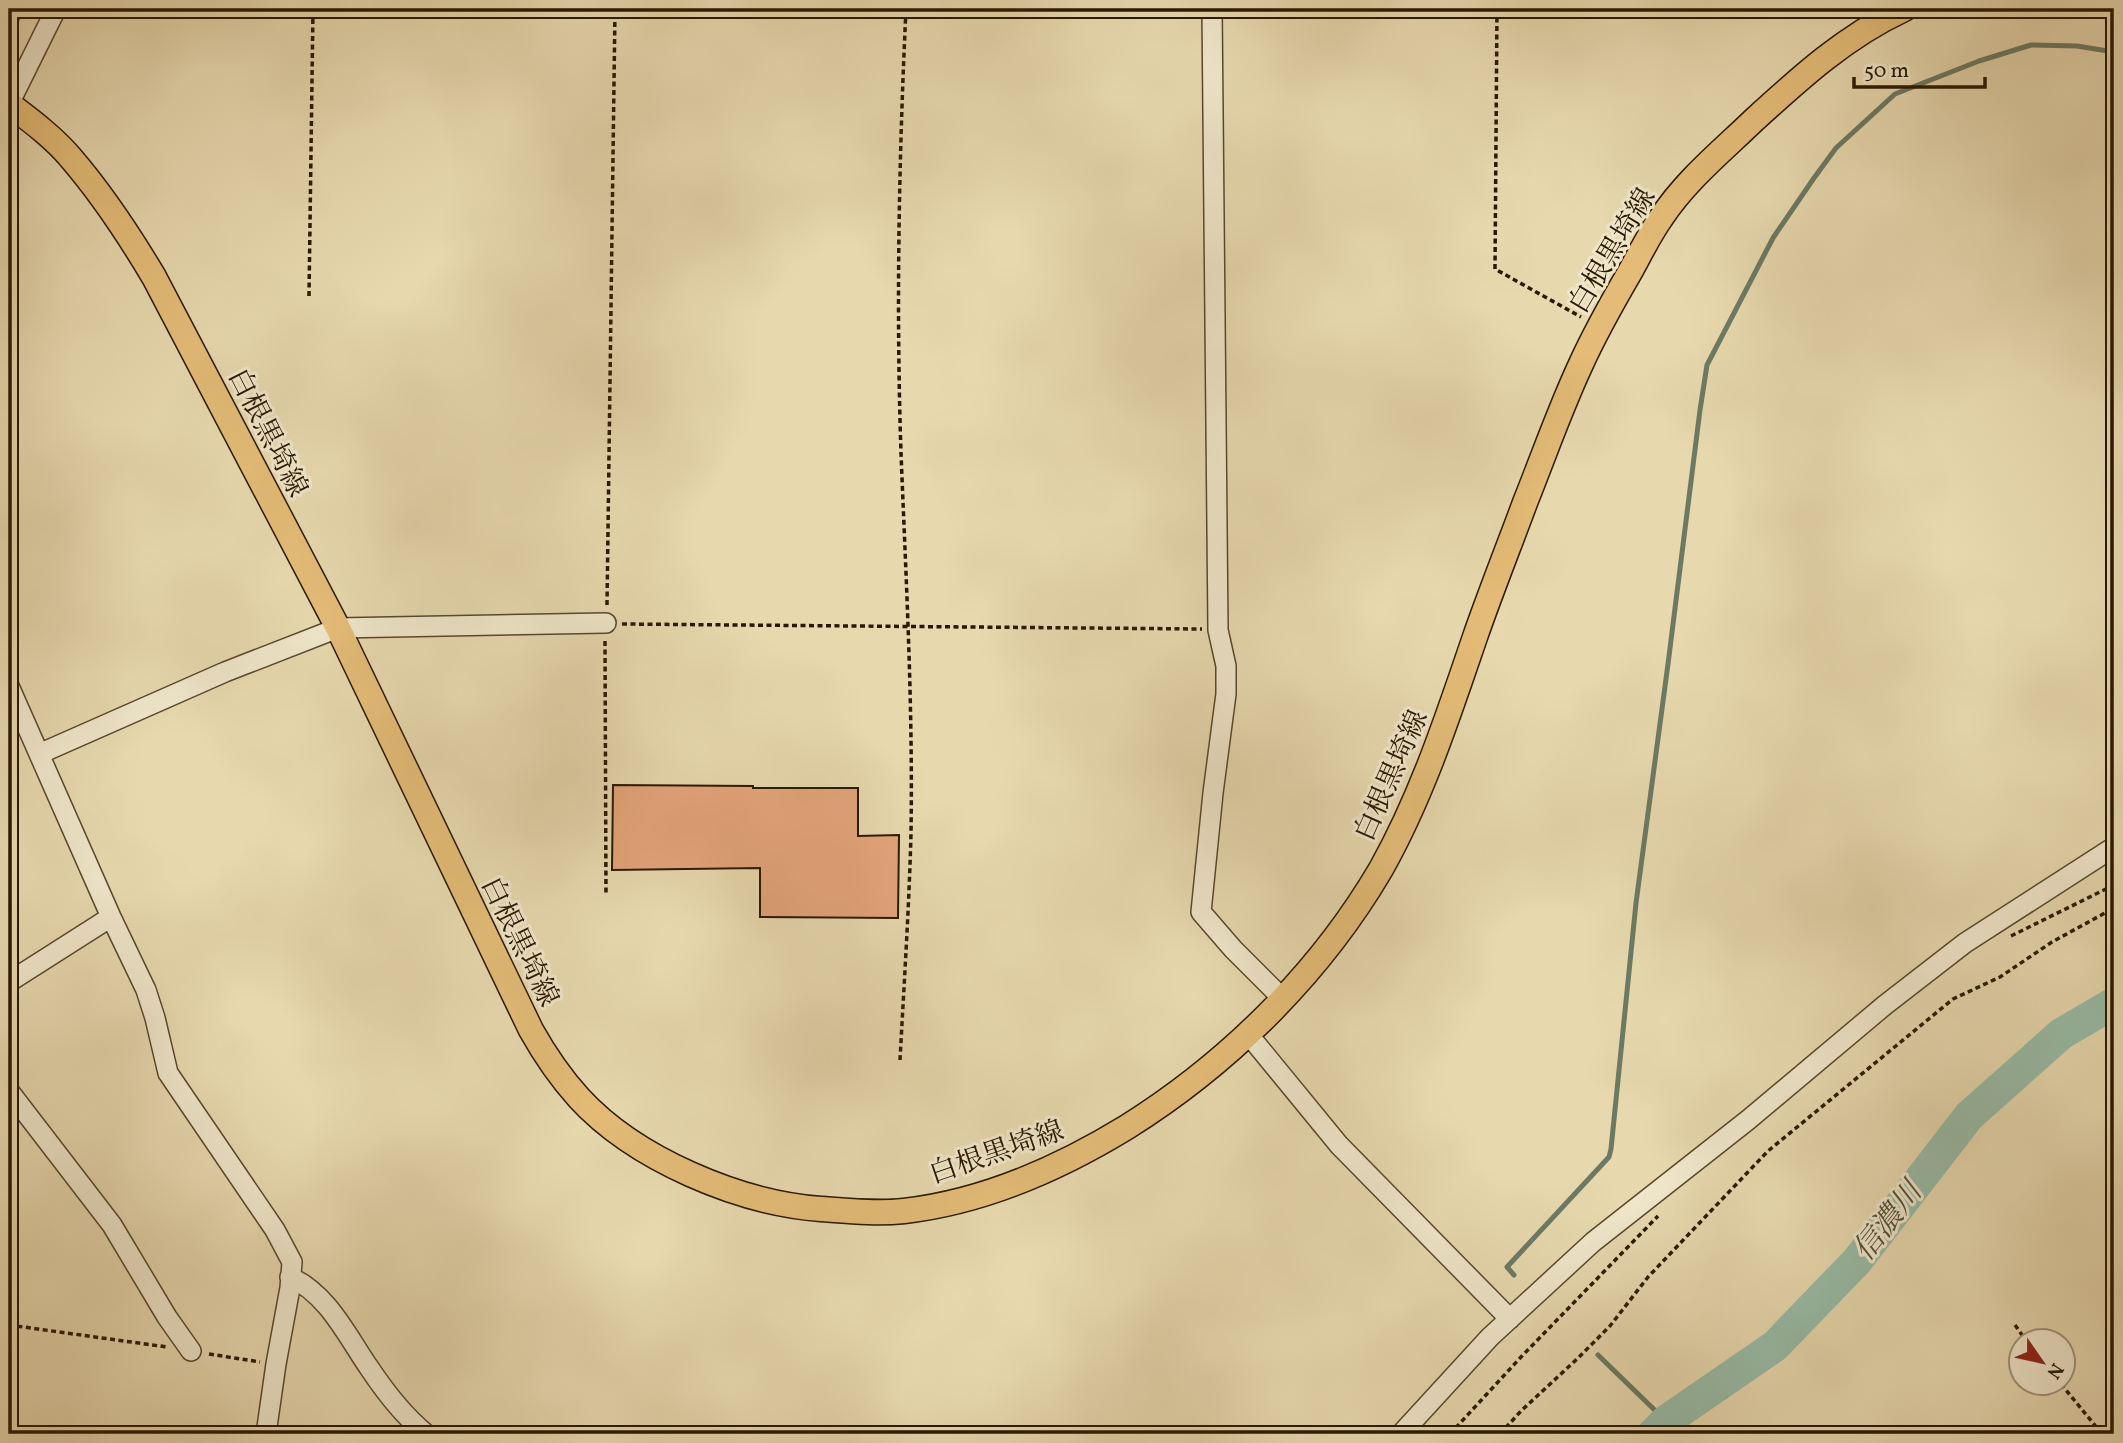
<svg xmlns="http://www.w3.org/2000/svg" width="2123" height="1443" font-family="Vollkorn,'Noto Serif JP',serif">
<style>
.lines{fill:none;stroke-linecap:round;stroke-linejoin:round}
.stream{stroke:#6c7a64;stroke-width:5}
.river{stroke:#98bba6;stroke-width:32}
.building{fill:#e4a47a;stroke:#291801;stroke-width:2}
.minor-casing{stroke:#58482c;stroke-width:22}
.major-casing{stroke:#291801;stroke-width:27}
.path{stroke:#291801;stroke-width:3.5;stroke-dasharray:5 3.5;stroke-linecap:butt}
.minor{stroke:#efe6ca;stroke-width:19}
.major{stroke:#e4bc77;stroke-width:24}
.labels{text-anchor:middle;stroke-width:6;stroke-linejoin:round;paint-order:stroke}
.street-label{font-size:28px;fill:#291801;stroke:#efe6ca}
.water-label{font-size:30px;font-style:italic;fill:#50513b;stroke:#efe6ca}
</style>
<rect width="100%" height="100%" fill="#e7d8ae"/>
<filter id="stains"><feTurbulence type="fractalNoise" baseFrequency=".00286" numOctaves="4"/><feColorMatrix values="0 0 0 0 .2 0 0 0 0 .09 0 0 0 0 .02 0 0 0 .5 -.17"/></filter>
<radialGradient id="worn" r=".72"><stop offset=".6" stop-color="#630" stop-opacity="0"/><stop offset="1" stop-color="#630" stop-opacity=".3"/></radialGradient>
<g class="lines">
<path class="stream" d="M9,35L23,9
M1514,1275L1507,1267L1609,1157L1611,1149L1636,903L1668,664L1700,410L1707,365L1773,238L1814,178L1836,148L1895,94L1979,61L2031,45L2077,46L2114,52
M1598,1355L1666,1421"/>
<path class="river" d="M1653,1434L1666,1421L1775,1346L1857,1261L1969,1116L2061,1034L2114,1003"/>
</g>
<path class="building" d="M613,785L753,786V788H858V836L899,835L898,918L760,917V868L612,870Z"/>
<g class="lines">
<defs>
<path id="minor" d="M1212,9L1218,630L1226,666V694L1213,793L1201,912L1233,949L1283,999
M9,104L56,9
M9,686L111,917L146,990L155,1018L168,1073L275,1230L292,1262L290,1288L276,1364L266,1434
M39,754L225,672L338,628L606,623
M9,982L111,917
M1248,1034L1339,1145L1510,1319
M9,1091L112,1225L167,1317L191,1351
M290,1277C328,1294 347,1336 370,1369C386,1393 404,1416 426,1434
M1401,1434L1490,1337L1593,1242L1748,1120L1885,1005L1965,943L2114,847"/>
<path id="major" d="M9,104C30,120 53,137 70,157C102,194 129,235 154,277L338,628L531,1030C545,1055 560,1077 579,1098C635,1159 739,1203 821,1209C848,1211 877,1214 904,1211C983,1202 1060,1168 1127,1127C1229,1063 1320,973 1381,869C1422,796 1448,716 1475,637C1491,591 1509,546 1526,500C1544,455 1560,409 1581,364C1595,333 1612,303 1630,272C1640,254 1649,235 1661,218C1686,180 1722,151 1754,120C1801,77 1846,36 1904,9"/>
</defs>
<use href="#minor" class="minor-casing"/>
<use href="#major" class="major-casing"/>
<path class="path" d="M1497,9L1495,269L1581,317
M309,296L313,9
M607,605L615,9
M622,624L1202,629
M605,641L606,895
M2011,936L2114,885
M900,1060C904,985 909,909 911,833C913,706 906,579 901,453C896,305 899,157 906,9
M9,1325L167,1347
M2015,1325L2027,1342
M209,1354L260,1362
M2061,1384L2102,1434
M1450,1434L1521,1357L1658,1216
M1500,1434L1521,1411L1577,1359L1610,1326L1648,1277L1768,1151L1953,999L2000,977L2052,942L2114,908"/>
<use href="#minor" class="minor"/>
<use href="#major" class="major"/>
</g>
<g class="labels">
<g class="street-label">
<text transform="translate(1611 250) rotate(-59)" y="10">白根黒埼線</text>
<text transform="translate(269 432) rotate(63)" y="10">白根黒埼線</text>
<text transform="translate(1390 775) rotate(-66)" y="10">白根黒埼線</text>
<text transform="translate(521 941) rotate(64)" y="10">白根黒埼線</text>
<text transform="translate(996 1151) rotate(-19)" y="10">白根黒埼線</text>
</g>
<g class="water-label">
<text transform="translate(1887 1221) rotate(-52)" y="10">信濃川</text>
</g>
</g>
<rect width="2123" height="1443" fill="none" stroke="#e7d8ae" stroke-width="35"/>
<rect x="10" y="10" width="2102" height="1422" fill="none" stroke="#291801" stroke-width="3.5"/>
<rect x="18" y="18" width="2088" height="1408" fill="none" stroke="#291801" stroke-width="2"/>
<g transform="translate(2042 1362) rotate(124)"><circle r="33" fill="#efe6ca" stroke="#a0947a" stroke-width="2"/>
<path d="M0-5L12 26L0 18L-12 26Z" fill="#8f2418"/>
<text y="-10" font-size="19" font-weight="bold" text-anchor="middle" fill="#291801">N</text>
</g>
<path d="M1854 77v10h131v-10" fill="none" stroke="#291801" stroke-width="3.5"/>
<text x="1864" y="77" font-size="21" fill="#291801" stroke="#efe6ca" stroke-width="5" paint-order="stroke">50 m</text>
<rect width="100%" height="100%" filter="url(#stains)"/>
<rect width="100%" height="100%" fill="url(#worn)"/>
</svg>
